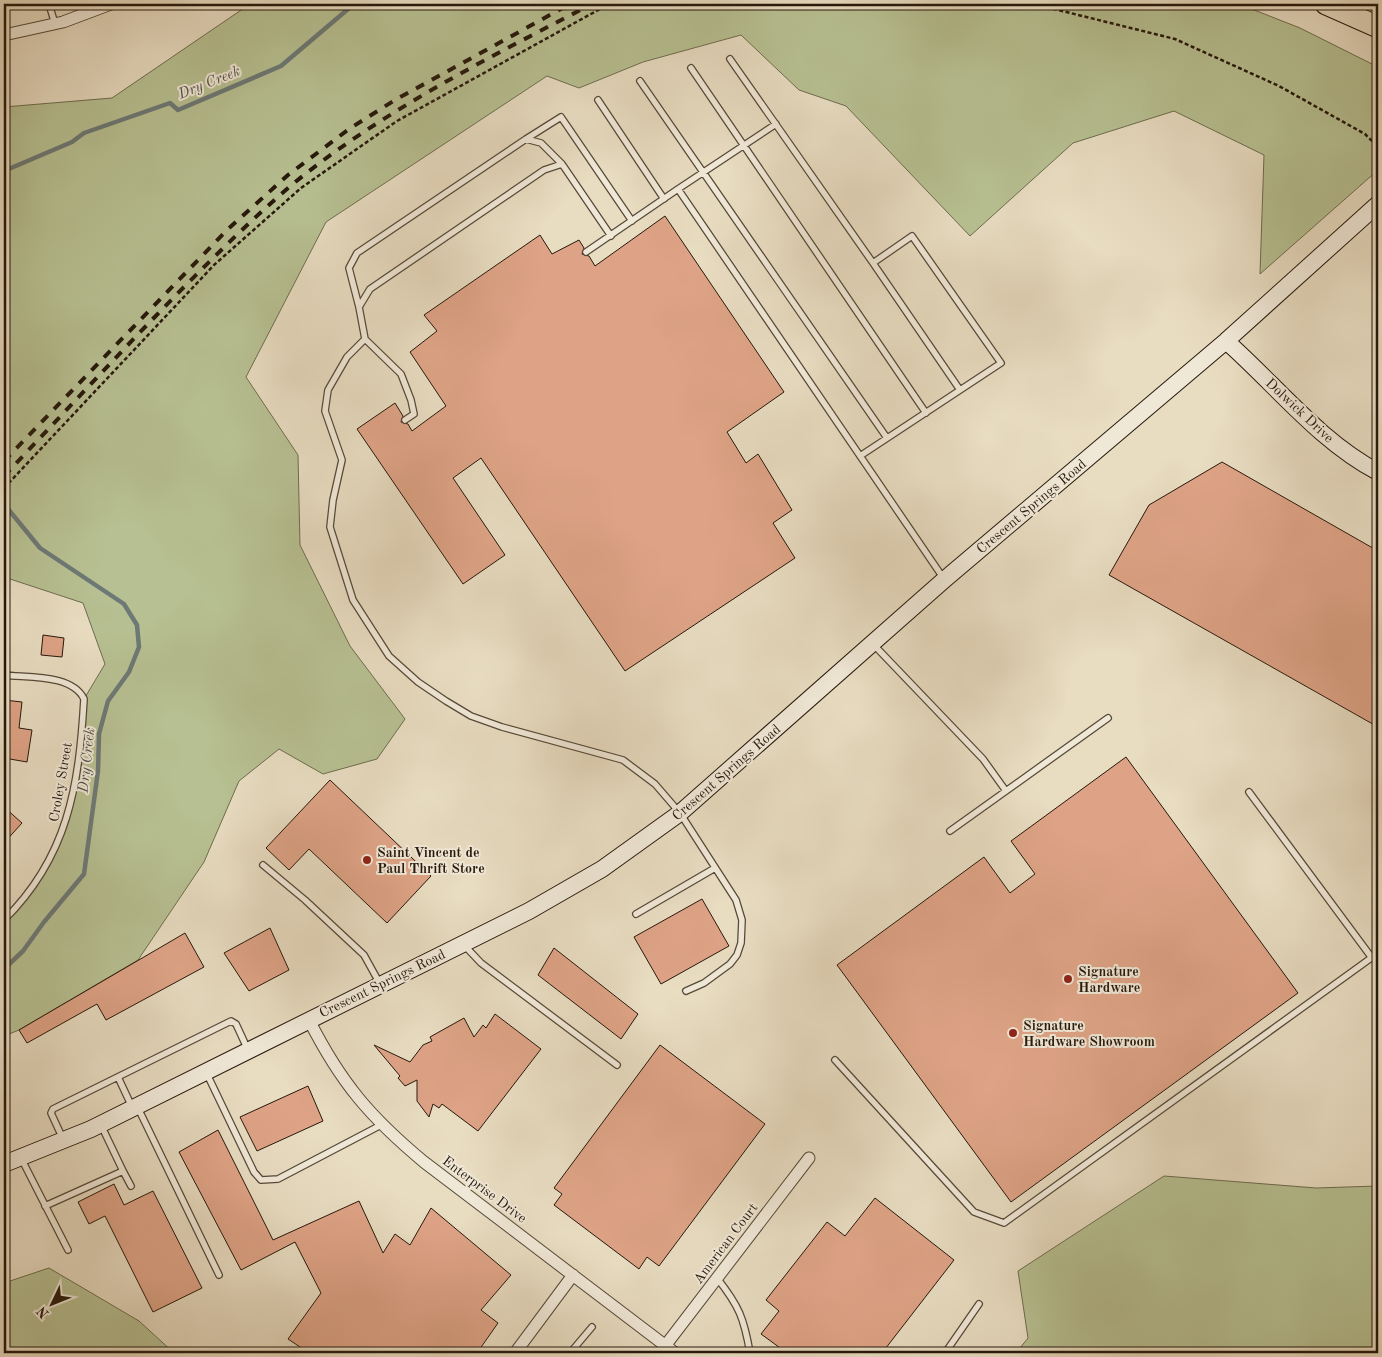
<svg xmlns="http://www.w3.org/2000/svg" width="1382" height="1357" font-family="'Old Standard TT',serif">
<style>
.green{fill:#b7c092;stroke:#6e6c4e}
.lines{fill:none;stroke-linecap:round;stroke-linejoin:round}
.stream{stroke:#6d7976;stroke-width:4.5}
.building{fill:#dea386;stroke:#26180b}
.lane-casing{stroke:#564938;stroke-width:8}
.street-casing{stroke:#564938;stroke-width:13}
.secondary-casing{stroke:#26180b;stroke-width:18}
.highway-casing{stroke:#26180b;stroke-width:23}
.path{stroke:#26180b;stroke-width:2.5;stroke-dasharray:4 2.5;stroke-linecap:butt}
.lane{stroke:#f0e8d7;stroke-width:5.5}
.street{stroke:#f0e8d7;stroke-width:11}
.secondary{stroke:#f0e8d7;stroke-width:16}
.highway{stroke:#e8dcc1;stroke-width:21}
.rail{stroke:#26180b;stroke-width:4;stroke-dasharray:9 9;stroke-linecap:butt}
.poi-dot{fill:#8f2418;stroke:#f0e8d7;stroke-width:2}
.labels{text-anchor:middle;stroke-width:4;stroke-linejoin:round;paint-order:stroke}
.street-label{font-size:14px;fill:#26180b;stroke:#f0e8d7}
.poi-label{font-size:14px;font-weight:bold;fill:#26180b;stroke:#f0e8d7;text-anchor:start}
.water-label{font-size:15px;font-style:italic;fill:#4f5049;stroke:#f0e8d7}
</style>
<rect width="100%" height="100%" fill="#e8dcc1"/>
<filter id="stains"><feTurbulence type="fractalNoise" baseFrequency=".004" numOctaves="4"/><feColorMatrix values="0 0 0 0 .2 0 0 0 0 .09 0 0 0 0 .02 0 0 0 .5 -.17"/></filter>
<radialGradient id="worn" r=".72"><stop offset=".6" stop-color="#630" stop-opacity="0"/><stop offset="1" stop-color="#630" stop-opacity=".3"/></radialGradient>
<path class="green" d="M250,4H1239L1300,28L1378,67V170L1260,274L1264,155L1174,111L1073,143L970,236L846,106L799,90L741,35L643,62L579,88L547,76L326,222L246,377L298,455L300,545L350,646L405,719L377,759L323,774L279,749L239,781L204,862L138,960L19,1030L4,1036V920L46,868L71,806L84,699L105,664L83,603L4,577V107L112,98Z
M1164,1176L1316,1188L1378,1186V1353H1016L1028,1338L1018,1271Z
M49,1268L139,1321L174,1353H4V1283Z"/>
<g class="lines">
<path class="stream" d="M4,171L72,142L84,133L170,103L178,110L281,66L354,4
M4,504L40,548L124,604L137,625L139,647L129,672L108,701L99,734L98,771L84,874L44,922L23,951L4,969"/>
</g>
<path class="building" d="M665,216L784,392L727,432L746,463L758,454L792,510L773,523L795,558L625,671L481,458L453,478L505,555L463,584L357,429L395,403L403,416L401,422L408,424L412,431L446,406L410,352L437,331L424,315L540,235L552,254L579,240L584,248L582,254L589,256L595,266Z
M1222,462L1378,551V727L1109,575L1149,505Z
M43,635L64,638L62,657L41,655Z
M4,700L22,702L19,728L32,730L27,762L4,758Z
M1126,757L1298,993L1011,1202L837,965L984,857L1010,893L1035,874L1011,841Z
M330,780L431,876L387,923L309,849L289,870L266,848Z
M4,807L22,823L4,843Z
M702,899L729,946L661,984L634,937Z
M270,928L289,970L249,991L224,953Z
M185,933L204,967L106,1020L97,1004L27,1043L19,1030Z
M554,948L638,1014L621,1039L538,975Z
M495,1014L541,1049L478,1131L442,1104L439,1108L433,1104L429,1117L417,1101V1080L405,1086L398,1078L400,1076L374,1045L410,1062L423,1045L432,1041L430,1037L464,1018L474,1037L483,1025L486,1028Z
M660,1045L765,1124L659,1266L647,1257L639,1269L554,1205L562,1194L554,1188Z
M308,1086L323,1121L257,1151L240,1117Z
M218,1130L273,1240L359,1201L383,1253L395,1234L410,1245L431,1208L511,1275L481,1310L498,1323L477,1353H309L288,1339L321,1293L295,1242L241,1270L179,1152Z
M114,1184L124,1205L153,1191L202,1288L153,1312L105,1216L89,1224L78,1202Z
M875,1198L954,1260L882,1353H787L761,1334L779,1311L766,1300L827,1222L845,1236Z"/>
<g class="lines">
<defs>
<path id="lane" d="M49,4L55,24
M730,59L873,263L912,236L1001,363L860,456
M691,68L926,413
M640,81L887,438
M598,100L664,199
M526,139L561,117L632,221
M678,189L776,124
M586,252L678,189L944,579
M873,263L960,390
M359,307L349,268L357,253L526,139L541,143L562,164
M365,339L347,357L328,390L325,411L342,460L333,500L330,527L353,600L389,656L418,682L446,701L471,716L502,727L623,760L655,784L680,813L736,900L742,920L741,943L737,955L730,964L704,983L686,991
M405,420L414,414L411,400L401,374L365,339L359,307L370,289L544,170L562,164L611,236
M873,644L983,759L1006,791
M4,675C28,678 72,674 84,699C79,786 68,857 4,920
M1249,792L1372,958
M950,831L1108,718
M263,865L305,900L364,955L380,984
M636,914L715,868
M464,945L481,963L617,1065
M835,1060L974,1212L1004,1223L1378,953
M206,1072L254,1172L261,1180L278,1179L381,1125
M118,1077L132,1107
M138,1108L219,1275
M63,1139L51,1113L53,1109L231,1021L236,1024L248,1050
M21,1158L68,1250
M123,1171L131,1186
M45,1206L123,1171L101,1125
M717,1278C739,1306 744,1318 750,1353
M570,1353L592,1327
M945,1353L979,1304"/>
<path id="street" d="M4,35L63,22L111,4
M309,1020C341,1083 370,1117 424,1162L675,1353
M665,1346L809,1158
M515,1353L573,1275"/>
<path id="secondary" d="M1226,341C1276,385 1319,441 1378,472
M4,1164L91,1129L529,911L602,869L680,813L944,580L1226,341L1378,204"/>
<path id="highway" d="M1326,4L1378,27"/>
</defs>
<use href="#lane" class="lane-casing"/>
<use href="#street" class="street-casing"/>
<use href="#secondary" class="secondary-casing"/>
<use href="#highway" class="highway-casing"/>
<path class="path" d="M1034,4L1175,39L1279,86L1365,134L1378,147
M4,488L214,265L301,188L397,121L609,4"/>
<use href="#lane" class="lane"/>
<use href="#street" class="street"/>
<use href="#secondary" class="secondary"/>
<use href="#highway" class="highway"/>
<path class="rail" d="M4,461L228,229L288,175L349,129L395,100L570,4
M4,476C63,414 122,350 183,288C219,252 255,216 294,183C384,110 490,57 592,4"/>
</g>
<g class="poi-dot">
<circle cx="367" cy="860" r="5"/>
<circle cx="1068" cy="979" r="5"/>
<circle cx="1013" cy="1033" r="5"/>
</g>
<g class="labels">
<g class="street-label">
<text transform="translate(1300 410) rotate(43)" y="5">Dolwick Drive</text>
<text transform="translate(1031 506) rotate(-40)" y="5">Crescent Springs Road</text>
<text transform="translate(726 772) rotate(-41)" y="5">Crescent Springs Road</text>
<text transform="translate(60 782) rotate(-80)" y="5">Croley Street</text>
<text transform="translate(382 983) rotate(-26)" y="5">Crescent Springs Road</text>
<text transform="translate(485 1189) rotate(37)" y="5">Enterprise Drive</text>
<text transform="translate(725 1243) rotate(-53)" y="5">American Court</text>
</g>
<g class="poi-label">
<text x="377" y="857">Saint Vincent de<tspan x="377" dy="16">Paul Thrift Store</tspan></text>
<text x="1078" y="976">Signature<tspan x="1078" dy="16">Hardware</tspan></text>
<text x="1023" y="1030">Signature<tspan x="1023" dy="16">Hardware Showroom</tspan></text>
</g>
<g class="water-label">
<text transform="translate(209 82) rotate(-22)" y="5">Dry Creek</text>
<text transform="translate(86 760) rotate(-84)" y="5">Dry Creek</text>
</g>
</g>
<rect width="1382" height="1357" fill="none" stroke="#e8dcc1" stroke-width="20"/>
<rect x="5" y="5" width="1372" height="1347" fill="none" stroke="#26180b" stroke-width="2.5"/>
<rect x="10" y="10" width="1362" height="1337" fill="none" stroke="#26180b"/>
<g transform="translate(52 1304) rotate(227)" stroke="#f0e8d7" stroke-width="4" paint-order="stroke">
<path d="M0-4L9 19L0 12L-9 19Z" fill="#26180b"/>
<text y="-8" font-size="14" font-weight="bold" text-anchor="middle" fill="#26180b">N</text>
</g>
<rect width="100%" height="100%" filter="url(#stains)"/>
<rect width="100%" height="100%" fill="url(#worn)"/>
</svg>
